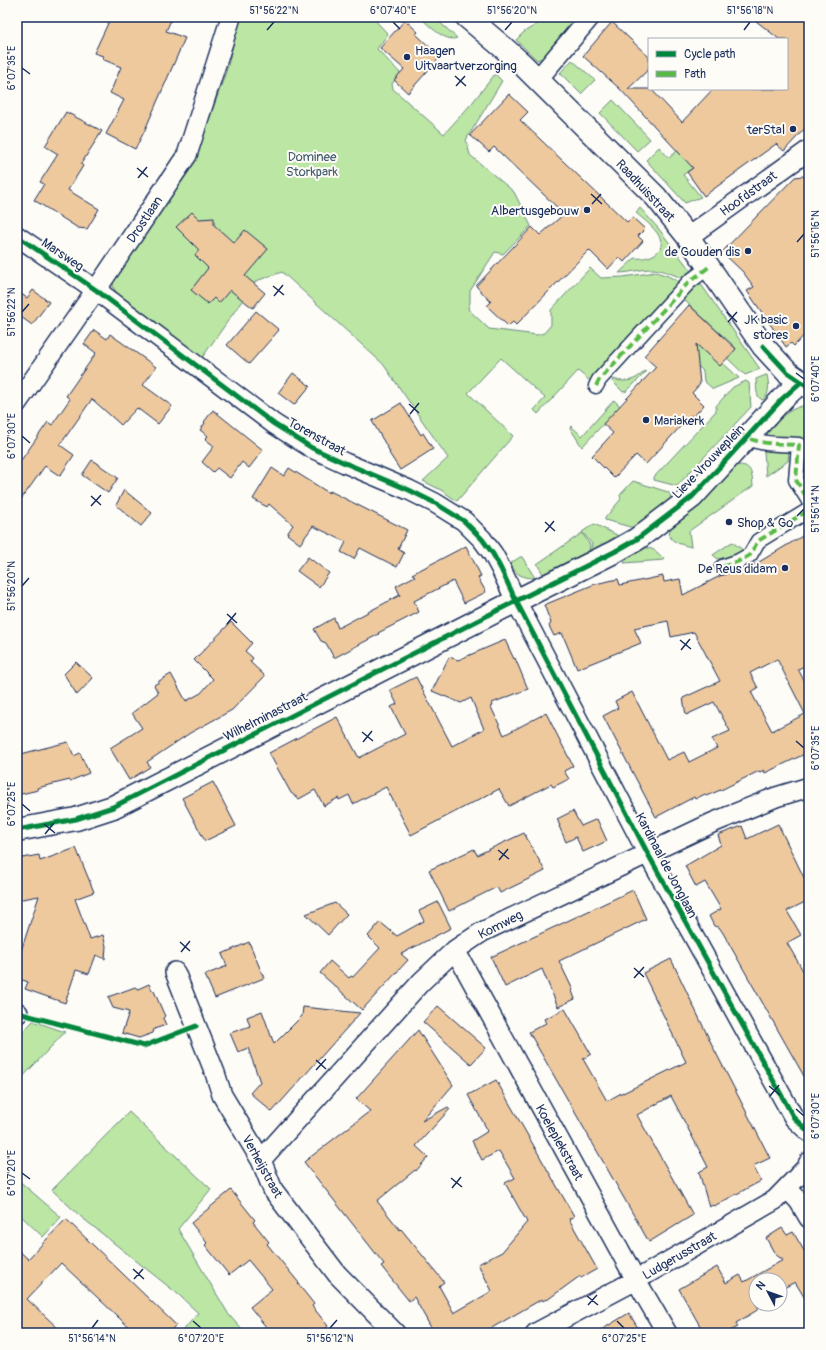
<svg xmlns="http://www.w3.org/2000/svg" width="826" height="1350" font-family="Pangolin,sans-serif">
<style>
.green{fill:#bbe6a3;stroke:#6b8a80}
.building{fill:#eec99e;stroke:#1b2f5e;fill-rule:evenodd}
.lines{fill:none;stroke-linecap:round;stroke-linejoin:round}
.pedestrian-casing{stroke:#1b2f5e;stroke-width:17}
.minor-casing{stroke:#1b2f5e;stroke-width:22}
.tertiary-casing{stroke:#1b2f5e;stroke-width:25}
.pedestrian{stroke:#fdfcf7;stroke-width:14}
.minor{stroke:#fdfcf7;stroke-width:19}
.tertiary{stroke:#fdfcf7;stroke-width:22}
.quiet{stroke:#58b947;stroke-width:4;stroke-dasharray:8 4;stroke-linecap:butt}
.cycleway-casing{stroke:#fdfcf7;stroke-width:8}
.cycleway{stroke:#00873e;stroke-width:5}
.ticks{fill:none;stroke:#1b2f5e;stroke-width:1.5}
.poi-dot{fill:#1b2f5e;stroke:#fdfcf7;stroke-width:1.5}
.labels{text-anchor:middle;stroke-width:4;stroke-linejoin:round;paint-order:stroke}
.poi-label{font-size:13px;fill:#1b2f5e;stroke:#fdfcf7;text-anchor:end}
.park-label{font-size:13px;fill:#435d6f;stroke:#fdfcf7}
.street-label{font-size:13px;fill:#1b2f5e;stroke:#fdfcf7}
.neatline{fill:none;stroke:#1b2f5e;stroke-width:1.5}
.ticks-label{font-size:10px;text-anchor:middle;fill:#1b2f5e}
</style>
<rect width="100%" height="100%" fill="#fdfcf7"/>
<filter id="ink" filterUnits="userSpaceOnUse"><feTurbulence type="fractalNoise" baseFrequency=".025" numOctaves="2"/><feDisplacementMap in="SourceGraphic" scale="8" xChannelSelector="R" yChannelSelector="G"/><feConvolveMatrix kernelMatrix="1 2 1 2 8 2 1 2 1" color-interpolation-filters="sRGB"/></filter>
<g filter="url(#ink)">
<path class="green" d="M240,17H372L388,34L377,49L400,73L392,84L393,89L444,134L472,103L495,74L502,81L466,140L470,155L514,192L531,226L503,254L495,252L470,291V302L468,309L489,329L537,335L544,333L551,325V310L590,268L601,278L623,277L656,272L668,276L681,283L590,381L578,371L538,414L534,410L545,398L501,358L468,393L513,436L457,501L441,490L423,481L448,458L383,364L282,272L256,281L199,362L125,307L113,287L114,273L176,186L201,142L227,69Z
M420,17H434L457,38C446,43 428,25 420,17Z
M549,17H579L548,54L543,58L537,60L516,40L524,32Z
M572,60L595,80L581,94L560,73Z
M613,100L650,139L637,151L600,113Z
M659,147L669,158L677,151L685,159L687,157L695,166L683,175L701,197L685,203L646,160Z
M640,208L658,228L691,271L684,279C674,275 662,269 651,269C640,269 630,273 619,273L635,258C648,260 668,252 659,236C655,228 643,219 636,213Z
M698,280L760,369L745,375L727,358L736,348L682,298Z
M696,344L723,363L739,378L713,389L704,381L703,371L692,360L683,359Z
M645,371L646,372L627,391L623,392L612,381L613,379C626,383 635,381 645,371Z
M766,375H767C769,384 770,395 763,400C755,398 757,387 756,379Z
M746,381L749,383L751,407L677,486L654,480V477L716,411V406L733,387Z
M614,400L620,406L582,447L570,428L571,426L582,436Z
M802,406H809V438L772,439L767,437L768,431C778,420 787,410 802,406Z
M766,449H789L788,461L766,476L764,452Z
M739,465C752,465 752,475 753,486L689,531L691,547C680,544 664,541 671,527L702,502L734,466Z
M633,481L668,492L670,494L671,499L634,528L605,520V518L621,499L620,495Z
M594,524L617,535L618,538L590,552L592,544L583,533L582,532Z
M582,533L590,545L589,551L543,574L537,564Z
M732,542L743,550L744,552L743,554L718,559L713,555Z
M643,548C653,547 657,552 664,559V560L624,563L626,557Z
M520,557H522L535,578C524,578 514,575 511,563Z
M33,1021L65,1032L17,1083V1038Z
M129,1112L211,1189L178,1229L229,1315L245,1333H181L198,1313L179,1295L80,1216L52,1190Z
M17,1179L61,1217L43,1237L17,1212Z"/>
<path class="building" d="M111,17H163L171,20L166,31L185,38L144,132L135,149L106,134L124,100L110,93L121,67L102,59L103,56L94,53Z
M751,17H809V124L784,151L776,144L704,196L687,172L693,168L620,89L583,56L612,22L649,57V69L628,89H651L682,122L713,89H787V39H779Z
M405,20L418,32L416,34L440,57L408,93L394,80L404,69L380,48Z
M509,94L528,112L520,120L627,222L632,217L645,229L638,236L643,241L624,262L619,257L608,269L589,250L516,325L513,322L508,326L487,306L491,302L476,286L532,227L540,235L564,214L494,147L489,152L470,135Z
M66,112L102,131L81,164L83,166L68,190L99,209L87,229L78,228L34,200L44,184L40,182L58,154L45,146Z
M803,176L809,182V330L794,346L791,343L786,347L747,291L754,287L743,272L722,252L795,177Z
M192,212L199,219L214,218V225L234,243L245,230L268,249L245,276L265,293L253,308L230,290L219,303L214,298L208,304L191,290L208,268L195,255L199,250L176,227Z
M33,290L49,302L32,325L17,314V291L27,298Z
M689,305L736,349L720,366L696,344L700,384L692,393L704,405L693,417L691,415L646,464L636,455L614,478L592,456L613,433L603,424L656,367L644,356Z
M256,311L279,330L249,364L227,345Z
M94,330L107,339L110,334L156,367L143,385L172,406L158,424L137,408L121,425L92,399L60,445L74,455L60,476L45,466L17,505V466L48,422L52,425L70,399L66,396L96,353L84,344Z
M293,373L310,386L294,405L278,393Z
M401,403L421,435L423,433L433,449L400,470L389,453L390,452L372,421Z
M213,410L263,450L249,468L242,462L230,478L217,468L213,472L202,462L214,446L205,439L208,436L200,430L205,423L204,422Z
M92,460L118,478L108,493L82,475Z
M272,468L284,476L289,468L329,493L330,491L407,530L398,549L404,553L397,567L360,548L354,559L341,552L346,542L313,526L300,544L287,534L293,525L269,504L267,507L253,499Z
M124,490L152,513L141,526L116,505Z
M809,532V664L798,669L809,690V752L765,773L764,770L760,772L759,771L723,789L706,796L705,794L695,799L694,797L656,817L603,716L618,708L615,701L632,692L667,760L684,752L689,762L717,748L712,739L730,731L714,702L686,715L683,698L720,681L694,632L671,637L668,621L634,628L641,643L577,669L562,633L554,636L549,626L551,623L544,605L595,584L618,579L620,585L663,576L664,582L680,579L683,595L722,575L742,569L753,563L754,565ZM777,659L805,714L772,731L751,692L758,688L750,673Z
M466,546L481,576L478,578L486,592L464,603L453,581L414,601L419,612L378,633L379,634L334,658L326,643L321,641L314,629L334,618L338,628L400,595L396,586L415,576L412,574Z
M308,557L329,573L319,587L297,571Z
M231,622L252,643L245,651L253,658L250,662L264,675V677L232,710L190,733L147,762L150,767L129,780L110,748L142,728L132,713L158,693L154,685L159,682V681L171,674L186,701L201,693L213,679L194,660Z
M505,640L514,659L515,658L528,689L492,703L493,706L491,707L504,735L546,713L573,766L564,771L569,779L553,787L551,784L509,806L499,789L411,835L386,787L353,804L349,795L339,800L338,798L324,806L315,790L299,799L291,793L269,753L337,717L359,758L405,734L391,707L397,704L390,690L416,677L452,746L484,729L471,698L461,703L432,691L449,657L458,660Z
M76,662L93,678L77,695L64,674Z
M68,742L74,756L80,753L89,773L70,781V780L37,788L38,790L17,795V755Z
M213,782L236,826L205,841L182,798Z
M573,811L581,826L597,819L607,841L583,852L576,837L566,842L559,826H560L557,819Z
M778,824L809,888V900L787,911L801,935L787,943L809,981V1085L723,933L719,927L714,926L709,916L721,909L705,882L696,887L685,866L721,845L718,835L742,826L747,839Z
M524,833L545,871L500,893L497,887L449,911L429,870L474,849L477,855Z
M76,848L94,892L75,899L90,939L103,935L106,946L105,959L96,955L89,974L76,970L65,1003L25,989L28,982L17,978V963L39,896L17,900V859L39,855L40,861Z
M633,890L646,919L559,961L573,990L572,991L575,999L558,1007L542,969L505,987L491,957Z
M438,902L451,928L401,954L408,960L362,1010L320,973L330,961L349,978L351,976L353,977L380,948L368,936L380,922L397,936L424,921L419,911Z
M335,903L347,914L328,935L306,914Z
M249,942L264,978L215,998L205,975L227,966L222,954Z
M671,959L714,1049L770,1158L753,1166L761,1181L714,1206L713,1205L709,1207L699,1172L708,1167L671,1096L637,1115L693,1215L649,1242L529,1032L546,1023L544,1019L565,1009L591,1054L583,1059L607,1101L623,1092V1093L686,1062L643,973Z
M149,984L152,990L154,991L163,1012L165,1016L163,1018L166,1025L154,1029L153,1033L139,1038L122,1033L129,1012L113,1008L108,997L135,987L138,989Z
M438,1006L486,1048L471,1064L423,1022Z
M303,1007L360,1013L272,1112L250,1093L260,1082L248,1048L238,1052L230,1033L250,1026L247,1017L262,1011L274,1044L302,1016Z
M418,1030L453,1085L422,1121L448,1107L450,1109L416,1146L428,1157L416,1171L415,1170L377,1201L400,1230L401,1229L444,1282L439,1286L454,1313L492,1291L478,1264L502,1252L527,1222L505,1183L515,1178L499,1151L482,1160L472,1141L488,1131L468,1095L496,1080L574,1216L569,1219L597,1269L581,1278L580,1276L547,1300L546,1299L543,1301L542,1299L483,1333H434L414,1297L409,1301L381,1266L384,1264L304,1162L370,1111L356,1099Z
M231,1190L255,1220L253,1222L269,1242L267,1244L299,1283L298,1284L314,1304L312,1306L328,1326L321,1333H271L250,1307L272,1289L248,1260L229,1275L205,1245L207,1243L191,1223Z
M66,1219L176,1325L168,1333H135L61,1263L27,1299L63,1333H17V1249L28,1259Z
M782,1228L787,1235L793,1232L809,1259V1305L795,1282L780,1290V1280H756V1304L759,1309L736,1323L738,1327L726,1333H704L679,1289L717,1267L726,1283L740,1275L744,1282L783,1260L775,1254L766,1238Z
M629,1313L641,1333H596Z"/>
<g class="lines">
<defs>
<path id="pedestrian" d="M596,386L599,380L689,282L709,267
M741,434C754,445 783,444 799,445L796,480L809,501
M722,567L739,561L750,555L758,541L809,510"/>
<path id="minor" d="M538,79L590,17
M17,236L96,290L274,424L312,448L345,463L409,490L435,503L464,521L482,539L493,554L501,569L516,601L648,854L794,1118L809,1132
M688,237L809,150
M17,403L96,290L187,155L231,17
M455,950L636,1280L667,1333
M175,972L215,1073L222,1095L261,1160L273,1190L337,1274L395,1333
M17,1013H18
M261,1160L421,982L455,950L482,932L712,823L776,797L809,787
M787,1188L799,1201L809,1218
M536,1333L636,1280L775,1200L807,1167L809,1162"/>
<path id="tertiary" d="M467,17L505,49L523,65L656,197L688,237L763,346L787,372L809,387
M17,830L76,819L113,807L516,601L614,552L637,539L692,497L783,398L801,382"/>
</defs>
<use href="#pedestrian" class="pedestrian-casing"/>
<use href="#minor" class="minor-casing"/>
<use href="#tertiary" class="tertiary-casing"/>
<use href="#pedestrian" class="pedestrian"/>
<use href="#minor" class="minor"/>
<use href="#tertiary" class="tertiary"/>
<path class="quiet" d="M596,386L599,380L689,282L709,267
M740,433C754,445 781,444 799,445L796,480L809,501
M722,567L739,561L750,555L758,541L809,510"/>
<defs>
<path id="cycleway" d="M17,236L96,290L274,424L312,448L345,463L409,490L435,503L464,521L482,539L493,554L501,569L516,601L648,854L794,1118L809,1132
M763,346L787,372L809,387
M17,830L76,819L113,807L516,601L614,552L637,539L692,497L783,398L801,382
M18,1013L144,1046L196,1026"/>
</defs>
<use href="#cycleway" class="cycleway-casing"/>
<use href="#cycleway" class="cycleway"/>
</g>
</g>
<path class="ticks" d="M393,22L400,29M267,30L274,22M505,30L512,22M744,30L750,22M22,68L30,74M455,76L466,86M456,86L465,76M137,168L148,177M138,178L147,167M591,194L602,204M592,204L601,194M797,242L804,234M273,286L284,295M274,296L283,285M22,312L29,304M727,312L737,322M728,322L737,312M796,373L804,379M409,404L419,413M410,414L419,403M22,436L30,443M91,496L101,505M91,506L101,495M797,516L804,509M545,522L555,531M545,532L554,521M22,586L29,578M227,614L237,623M227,624L236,613M680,640L691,649M681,650L690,639M362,732L373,741M796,741L804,748M363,742L372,731M22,804L30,811M44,824L55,833M45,834L54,823M498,850L509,859M499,860L508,849M180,942L190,951M181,952L190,941M634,968L644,977M634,978L644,967M316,1060L326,1069M316,1070L326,1059M769,1086L780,1095M770,1096L779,1085M796,1109L804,1116M22,1173L30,1179M451,1178L462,1187M452,1188L461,1177M133,1269L144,1279M134,1279L143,1269M587,1296L598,1305M588,1305L597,1295M193,1321L201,1328M617,1321L624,1328M92,1328L98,1320M330,1328L337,1320"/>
<g class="poi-dot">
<circle cx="407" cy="57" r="4"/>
<circle cx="793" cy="129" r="4"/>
<circle cx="587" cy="210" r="4"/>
<circle cx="748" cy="251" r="4"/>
<circle cx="796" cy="326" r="4"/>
<circle cx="646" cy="420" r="4"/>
<circle cx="729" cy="522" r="4"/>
<circle cx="785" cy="568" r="4"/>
</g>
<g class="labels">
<g class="poi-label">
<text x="415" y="55" text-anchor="start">Haagen<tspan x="415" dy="15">Uitvaartverzorging</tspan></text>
<text x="785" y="134">terStal</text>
<text x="579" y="215">Albertusgebouw</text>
<text x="740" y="256">de Gouden dis</text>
<text x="788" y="324">JK basic<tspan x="788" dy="15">stores</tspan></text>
<text x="654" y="425" text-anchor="start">Mariakerk</text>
<text x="737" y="527" text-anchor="start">Shop &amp; Go</text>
<text x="777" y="573">De Reus didam</text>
</g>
<g class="park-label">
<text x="312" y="161">Dominee<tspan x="312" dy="15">Storkpark</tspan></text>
</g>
<g class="street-label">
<text transform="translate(646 190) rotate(47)" y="5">Raadhuisstraat</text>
<text transform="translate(748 193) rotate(-36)" y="5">Hoofdstraat</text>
<text transform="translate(144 219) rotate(-56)" y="5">Drostlaan</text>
<text transform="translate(63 254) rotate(34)" y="5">Marsweg</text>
<text transform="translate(317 436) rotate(29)" y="5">Torenstraat</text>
<text transform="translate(708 461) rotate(-46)" y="5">Lieve Vrouweplein</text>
<text transform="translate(265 716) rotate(-27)" y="5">Wilhelminastraat</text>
<text transform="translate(667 865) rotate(62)" y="5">Kardinaal de Jonglaan</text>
<text transform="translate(500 924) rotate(-27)" y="5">Komweg</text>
<text transform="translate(560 1142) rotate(61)" y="5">Koeleplekstraat</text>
<text transform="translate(263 1166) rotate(61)" y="5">Verheijstraat</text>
<text transform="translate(679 1255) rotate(-30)" y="5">Ludgerusstraat</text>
</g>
</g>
<rect width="826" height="1350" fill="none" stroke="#fdfcf7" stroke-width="44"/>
<rect x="648" y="38" width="140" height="52" fill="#fdfcf7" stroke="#a3aaba"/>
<rect x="656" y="51" width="20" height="6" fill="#00873e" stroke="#a3aaba"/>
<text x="684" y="58" font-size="12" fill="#1b2f5e">Cycle path</text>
<rect x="656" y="71" width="20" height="6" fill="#58b947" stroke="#a3aaba"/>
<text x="684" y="78" font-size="12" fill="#1b2f5e">Path</text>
<g transform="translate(768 1292) rotate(311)"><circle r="19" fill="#fdfcf7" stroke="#a3aaba"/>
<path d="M0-3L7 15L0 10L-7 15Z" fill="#1b2f5e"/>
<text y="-6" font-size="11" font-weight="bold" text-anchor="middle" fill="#1b2f5e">N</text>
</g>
<rect x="22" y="22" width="782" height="1306" class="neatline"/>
<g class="ticks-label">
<text x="274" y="14">51°56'22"N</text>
<text x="393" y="14">6°07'40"E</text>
<text x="512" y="14">51°56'20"N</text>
<text x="750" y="14">51°56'18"N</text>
<text transform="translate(11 68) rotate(-90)" y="4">6°07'35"E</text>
<text transform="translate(815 234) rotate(-90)" y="4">51°56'16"N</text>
<text transform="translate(11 312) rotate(-90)" y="4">51°56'22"N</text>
<text transform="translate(815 379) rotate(-90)" y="4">6°07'40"E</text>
<text transform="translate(11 436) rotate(-90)" y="4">6°07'30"E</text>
<text transform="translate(815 509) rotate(-90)" y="4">51°56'14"N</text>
<text transform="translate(11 586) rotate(-90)" y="4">51°56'20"N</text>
<text transform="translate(815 748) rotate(-90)" y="4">6°07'35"E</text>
<text transform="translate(11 804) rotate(-90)" y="4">6°07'25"E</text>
<text transform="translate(815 1116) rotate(-90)" y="4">6°07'30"E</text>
<text transform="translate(11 1173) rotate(-90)" y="4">6°07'20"E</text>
<text x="92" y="1342">51°56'14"N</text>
<text x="201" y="1342">6°07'20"E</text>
<text x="330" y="1342">51°56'12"N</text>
<text x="624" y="1342">6°07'25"E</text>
</g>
</svg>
